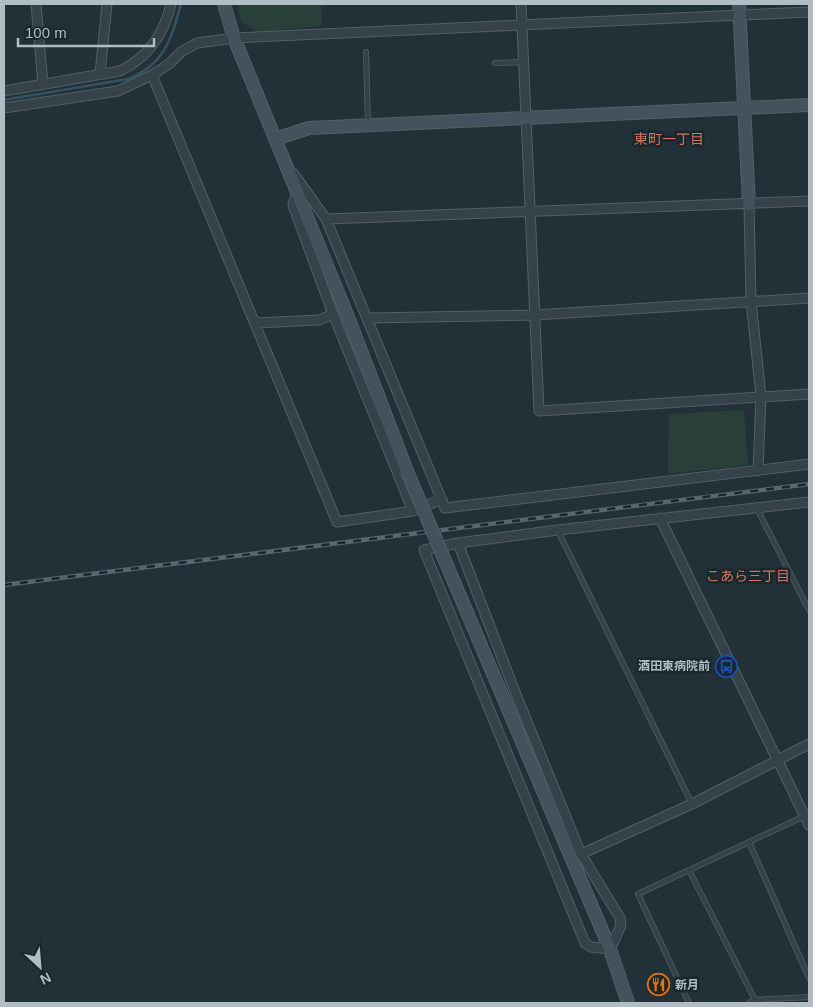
<svg xmlns="http://www.w3.org/2000/svg" width="813" height="1007" font-family="Arial,'Noto Sans JP',sans-serif">
<style>
.green{fill:#283f3a}
.lines{fill:none;stroke-linecap:round;stroke-linejoin:round}
.stream{stroke:#36515f;stroke-width:2.5}
.lane-casing{stroke:#536067;stroke-width:6}
.street-casing{stroke:#536067;stroke-width:11}
.secondary-casing{stroke:#536067;stroke-width:14}
.lane{stroke:#354249;stroke-width:4.5}
.street{stroke:#354249;stroke-width:9}
.secondary{stroke:#43525c;stroke-width:12}
.rail-casing{stroke:#576770;stroke-width:4.5}
.rail{stroke:#1b272d;stroke-width:2.5;stroke-dasharray:8;stroke-linecap:butt}
.secondary-bridge-casing{stroke:#536067;stroke-width:14;stroke-linecap:butt}
.secondary-bridge{stroke:#43525c;stroke-width:12}
.labels{text-anchor:middle;stroke-width:5;stroke-linejoin:round;paint-order:stroke}
.poi-label{font-size:12px;font-weight:bold;fill:#b0bdc5;stroke:#1b272d;text-anchor:end}
.neighbourhood-label{font-size:14px;fill:#d07560;stroke:#1b272d}
</style>
<rect width="100%" height="100%" fill="#223138"/>
<path class="green" d="M237,4H321L322,26L256,32L241,21Z
M744,410L748,465L668,474L669,414Z"/>
<g class="lines">
<path class="stream" d="M4,100L128,79C165,64 171,39 181,4"/>
<defs>
<path id="lane" d="M366,52L368,124
M495,63L524,62
M756,507L809,610
M558,531L692,804
M749,842L809,978
M689,870L755,1000
M689,1003L638,894L809,814
M749,1003L755,1000L809,997"/>
<path id="street" d="M36,4L43,85
M521,4L539,411L809,394
M100,74L107,4
M152,75L337,522L413,511L442,499
M4,91L120,71C147,58 164,34 171,4
M4,108L118,91L152,75L169,64L181,52L197,43L234,38L809,12
M293,173L326,219L809,201
M297,191L293,205L333,314L413,511
M749,204L751,301L761,396L758,471
M326,219L445,508L809,464
M368,318L535,315L809,298
M255,323L319,320L333,314
M660,518L809,825
M458,543L517,697L581,854L620,918L621,926L610,949L591,947L585,943L424,550L458,543L558,530L809,502
M581,854L692,804L809,744"/>
<path id="secondary" d="M224,4L234,38L350,322L407,471
M739,4L749,204
M275,139L309,128L809,105
M443,556L610,949L628,1003"/>
</defs>
<use href="#lane" class="lane-casing"/>
<use href="#street" class="street-casing"/>
<use href="#secondary" class="secondary-casing"/>
<use href="#lane" class="lane"/>
<use href="#street" class="street"/>
<use href="#secondary" class="secondary"/>
<defs>
<path id="rail" d="M4,585L809,484"/>
</defs>
<use href="#rail" class="rail-casing"/>
<use href="#rail" class="rail"/>
<defs>
<path id="secondary-bridge" d="M407,471L443,556"/>
</defs>
<use href="#secondary-bridge" class="secondary-bridge-casing"/>
<use href="#secondary-bridge" class="secondary-bridge"/>
</g>
<defs>
<symbol id="bus-ring" viewBox="-11 -11 22 22"><circle r="9.5" fill="#1b272d" stroke="#1a4fb4" stroke-width="1.5"/><path d="M-5-6H5V4H4V6H2V4H-2V6H-4V4H-5ZM-3.5-4V0h7V-4ZM-3.5 1.2v1.5H-2V1.2ZM2 1.2v1.5H3.5V1.2Z" fill="#1a4fb4"/></symbol>
<symbol id="restaurant-ring" viewBox="-11 -11 22 22"><circle r="9.5" fill="#1b272d" stroke="#e8710a" stroke-width="1.5"/><path d="M-5-6h1v4h1v-4h1v4h1v-4h1v5L-1.5 .5V6h-2V.5L-5-1ZM5-6V6H3V1.5H1.5Q1.5-4 5-6Z" fill="#e8710a"/></symbol>
</defs>
<g fill-rule="evenodd">
<use href="#bus-ring" x="714" y="654" width="25" height="25"/>
<use href="#restaurant-ring" x="646" y="972" width="25" height="25"/>
</g>
<g class="labels">
<g class="poi-label">
<text x="710" y="670">酒田東病院前</text>
<text x="675" y="989" text-anchor="start">新月</text>
</g>
<g class="neighbourhood-label">
<text x="669" y="144">東町一丁目</text>
<text x="748" y="581">こあら三丁目</text>
</g>
</g>
<rect width="813" height="1007" fill="none" stroke="#b0bdc5" stroke-width="10"/>
<g transform="translate(40 967) rotate(154)" stroke="#1b272d" stroke-width="4" paint-order="stroke">
<path d="M0-4L9 19L0 12L-9 19Z" fill="#b0bdc5"/>
<text y="-8" font-size="14" font-weight="bold" text-anchor="middle" fill="#b0bdc5">N</text>
</g>
<path d="M18 38v8h136v-8" fill="none" stroke="#b0bdc5" stroke-width="2.5"/>
<text x="25" y="38" font-size="15" fill="#b0bdc5" stroke="#1b272d" stroke-width="4" paint-order="stroke">100 m</text>
</svg>
